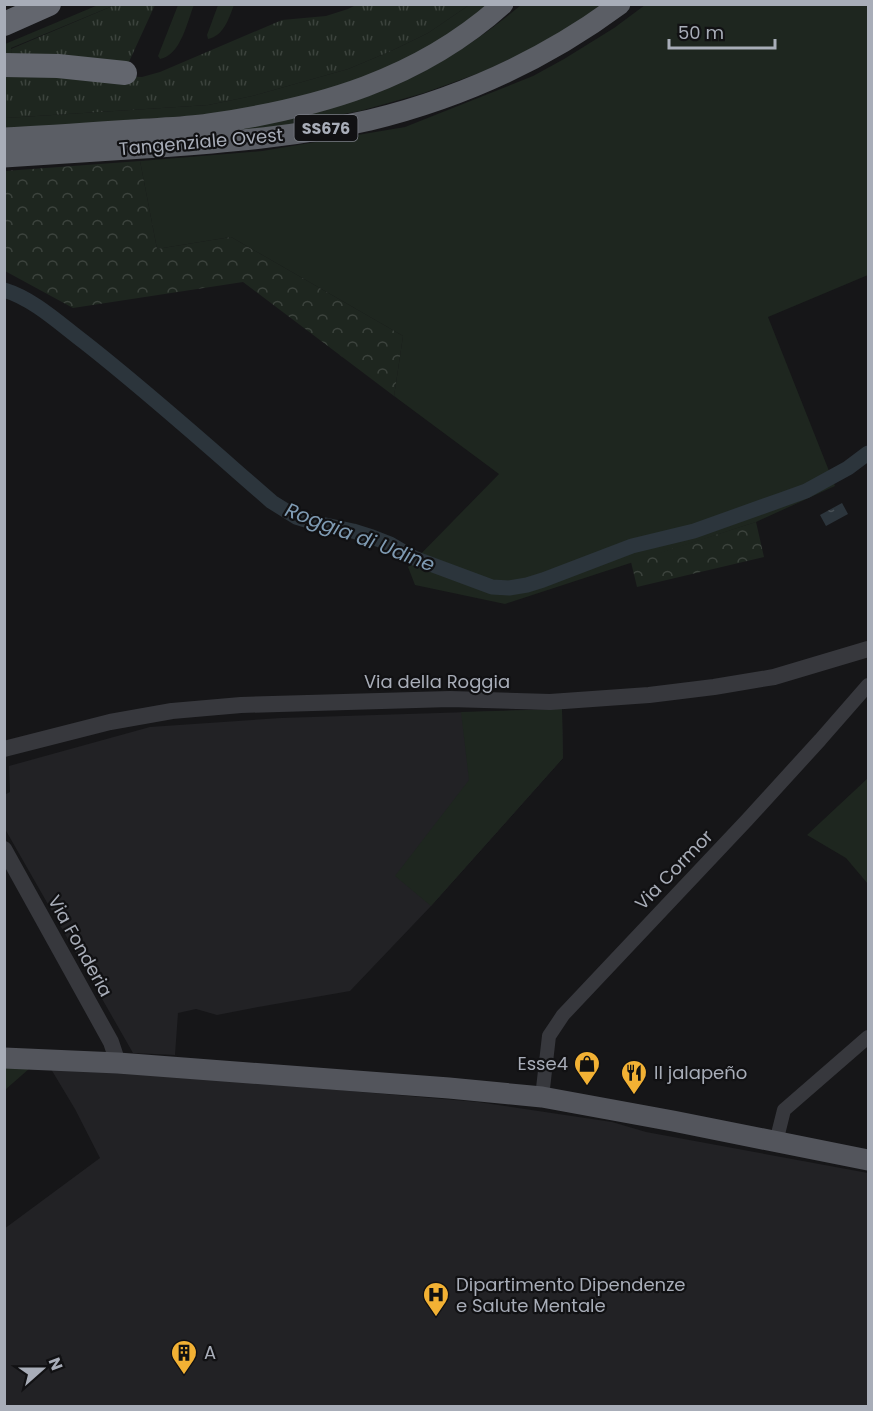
<svg xmlns="http://www.w3.org/2000/svg" width="873" height="1411" font-family="Poppins,sans-serif">
<style>
.built{fill:#222225}
.grass{fill:#1e261f}
.forest{fill:url(#forest-crowns)}
.park{fill:url(#park-tufts)}
.water{fill:url(#water-ripples)}
.lines{fill:none;stroke-linecap:round;stroke-linejoin:round}
.canal{stroke:#2c353c;stroke-width:15}
.minor{stroke:#37383d;stroke-width:14}
.tertiary{stroke:#37383d;stroke-width:16}
.primary{stroke:#53555c;stroke-width:21}
.trunk{stroke:#5b5e65;stroke-width:21}
.motorway{stroke:#63666e;stroke-width:24}
.labels{text-anchor:middle;stroke-width:4.5;stroke-linejoin:round;paint-order:stroke}
.shield{fill:#111113;stroke:#7b7e86;stroke-width:1.5}
.shield-label{font-size:16px;font-weight:bold;fill:#a8adb8}
.street-label{font-size:18px;fill:#a8adb8;stroke:#111113}
.poi-label{font-size:18px;fill:#a8adb8;stroke:#111113;text-anchor:start}
.water-label{font-size:20px;font-style:italic;fill:#7f9bb3;stroke:#111113}
</style>
<defs>
<pattern id="forest-crowns" width="20" height="18" patternUnits="userSpaceOnUse" patternTransform="scale(1.5)"><rect width="20" height="18" fill="#1e261f"/><path d="M2 6a3 3 0 1 1 6 0M12 15a3 3 0 1 1 6 0" fill="none" stroke="#3c433d"/></pattern>
<pattern id="park-tufts" width="24" height="20" patternUnits="userSpaceOnUse" patternTransform="scale(1.5)"><rect width="24" height="20" fill="#1e261f"/><path d="M3 7l-1-3M5 7V3M7 7l1-3M15 17l-1-3M17 17v-4M19 17l1-3" fill="none" stroke="#3c433d"/></pattern>
<pattern id="water-ripples" width="26" height="14" patternUnits="userSpaceOnUse" patternTransform="scale(1.5)"><rect width="26" height="14" fill="#2c353c"/><path d="M2 4q2-2 4 0t4 0M15 11q2-2 4 0t4 0" fill="none" stroke="#485056"/></pattern>
</defs>
<rect width="100%" height="100%" fill="#161618"/>
<path class="built" d="M562,709L563,758L431,906L350,991L253,1008L217,1015L196,1009L178,1013L175,1055L133,1053L5,829L4,795L10,792L9,766L150,727L281,718Z
M51,1069L108,1070L478,1102L612,1122L646,1132L868,1173V1406H5L4,1229L100,1158L75,1109Z"/>
<path class="grass" d="M98,5H115L11,48L12,59L5,60V44Z
M178,5H194C187,22 181,55 160,59L158,56Z
M218,5H234C229,18 224,36 208,39L207,35Z
M469,5H494L460,30L387,70L306,98L216,114L5,129V118L208,105L252,96L348,69L391,51L428,33Z
M521,5H605L532,49L482,72L424,93L360,111L286,125L224,133C263,124 304,116 343,104C409,86 469,48 521,5Z
M645,5H868V275L768,317L835,486L756,522L505,604L415,585L408,567L499,474L394,396L403,336L231,237L157,249L140,161L262,151L405,127L533,76L564,59L614,28Z
M562,709L563,758L431,906L395,876L469,780L461,712Z
M868,778V884L846,858L807,835Z
M5,1068H30L5,1090Z"/>
<path class="forest" d="M140,161L157,249L231,237L403,336L394,396L243,282L73,308L5,271V171Z
M756,522L764,557L637,587L631,562Z"/>
<path class="park" d="M115,5H155L128,64L12,59L11,49Z
M356,5H469L428,33L391,51L348,69L252,96L208,105L5,118L4,72L142,77L160,72L282,20L326,16L348,9Z"/>
<path class="water" d="M842,503L848,514L826,526L820,515Z"/>
<g class="lines">
<path class="canal" d="M4,290C34,299 60,324 84,342C149,393 210,448 272,502L296,517L312,522L353,531L372,537L390,544L414,558L492,587L509,588L527,585L543,580L632,546L694,531L781,500L806,491L848,468L868,453"/>
<path class="minor" d="M542,1097L549,1036L563,1015L747,820L820,740L868,685
M776,1142L784,1110L868,1037"/>
<path class="tertiary" d="M4,749L110,722L172,711L241,705L450,699L550,702L649,695L714,687L774,677L868,649
M4,849L111,1042L118,1063"/>
<path class="primary" d="M4,1058L118,1063L449,1088L542,1097L673,1121L868,1160"/>
<path class="trunk" d="M4,138C47,136 89,133 132,130C157,128 183,128 209,124C318,108 419,80 503,4
M4,157C56,154 107,150 159,147C229,142 301,136 370,120C460,98 546,59 620,4"/>
<path class="motorway" d="M4,24L49,4
M4,65L58,66L125,73"/>
</g>
<defs>
<symbol id="shop-pin" viewBox="-11 -11 22 30"><path d="M0 17L-7.5 6A9.5 9.5 0 1 1 7.5 6Z" fill="#f2b134" stroke="#111113"/><path d="M-5-2.5h2.3a2.7 3.5 0 0 1 5.4 0H5L5.5 6h-11ZM-1.5-2.5h3a1.5 2.3 0 0 0-3 0Z" fill="#111"/></symbol>
<symbol id="restaurant-pin" viewBox="-11 -11 22 30"><path d="M0 17L-7.5 6A9.5 9.5 0 1 1 7.5 6Z" fill="#f2b134" stroke="#111113"/><path d="M-5-6h1v4h1v-4h1v4h1v-4h1v5L-1.5 .5V6h-2V.5L-5-1ZM5-6V6H3V1.5H1.5Q1.5-4 5-6Z" fill="#111"/></symbol>
<symbol id="hospital-pin" viewBox="-11 -11 22 30"><path d="M0 17L-7.5 6A9.5 9.5 0 1 1 7.5 6Z" fill="#f2b134" stroke="#111113"/><path d="M-5-5h3v3.5h4V-5h3V5h-3V1.5h-4V5h-3Z" fill="#111"/></symbol>
<symbol id="building-pin" viewBox="-11 -11 22 30"><path d="M0 17L-7.5 6A9.5 9.5 0 1 1 7.5 6Z" fill="#f2b134" stroke="#111113"/><path d="M-4-6H4V6H1V3H-1V6H-4ZM-2.5-4.3h1.7v1.8h-1.7ZM.8-4.3h1.7v1.8H.8ZM-2.5-1h1.7V.8h-1.7ZM.8-1h1.7V.8H.8Z" fill="#111"/></symbol>
</defs>
<g fill-rule="evenodd">
<use href="#shop-pin" x="572" y="1049" width="30" height="40"/>
<use href="#restaurant-pin" x="619" y="1058" width="30" height="40"/>
<use href="#hospital-pin" x="421" y="1280" width="30" height="40"/>
<use href="#building-pin" x="169" y="1338" width="30" height="40"/>
</g>
<g class="labels">
<rect class="shield" x="294.5" y="115" width="63" height="26" rx="4.5"/>
<g class="shield-label">
<text x="326" y="134">SS676</text>
</g>
<g class="street-label">
<text transform="translate(201 142) rotate(-5)" y="6">Tangenziale Ovest</text>
<text x="437" y="688">Via della Roggia</text>
<text transform="translate(674 870) rotate(-46)" y="6">Via Cormor</text>
<text transform="translate(80 946) rotate(61)" y="6">Via Fonderia</text>
</g>
<g class="poi-label">
<text x="568" y="1070" text-anchor="end">Esse4</text>
<text x="654" y="1079">Il jalapeño</text>
<text x="456" y="1291">Dipartimento Dipendenze<tspan x="456" dy="21">e Salute Mentale</tspan></text>
<text x="204" y="1359">A</text>
</g>
<g class="water-label">
<text transform="translate(360 537) rotate(21)" y="7">Roggia di Udine</text>
</g>
</g>
<rect width="873" height="1411" fill="none" stroke="#a8adb8" stroke-width="12"/>
<g transform="translate(42 1369) rotate(69)" stroke="#111113" stroke-width="4.5" paint-order="stroke">
<path d="M0-4.5L10 22L0 15L-10 22Z" fill="#a8adb8"/>
<text y="-9" font-size="16" font-weight="bold" text-anchor="middle" fill="#a8adb8">N</text>
</g>
<path d="M669 39v9h106v-9" fill="none" stroke="#a8adb8" stroke-width="3"/>
<text x="678" y="39" font-size="18" fill="#a8adb8" stroke="#111113" stroke-width="4.5" paint-order="stroke">50 m</text>
</svg>
